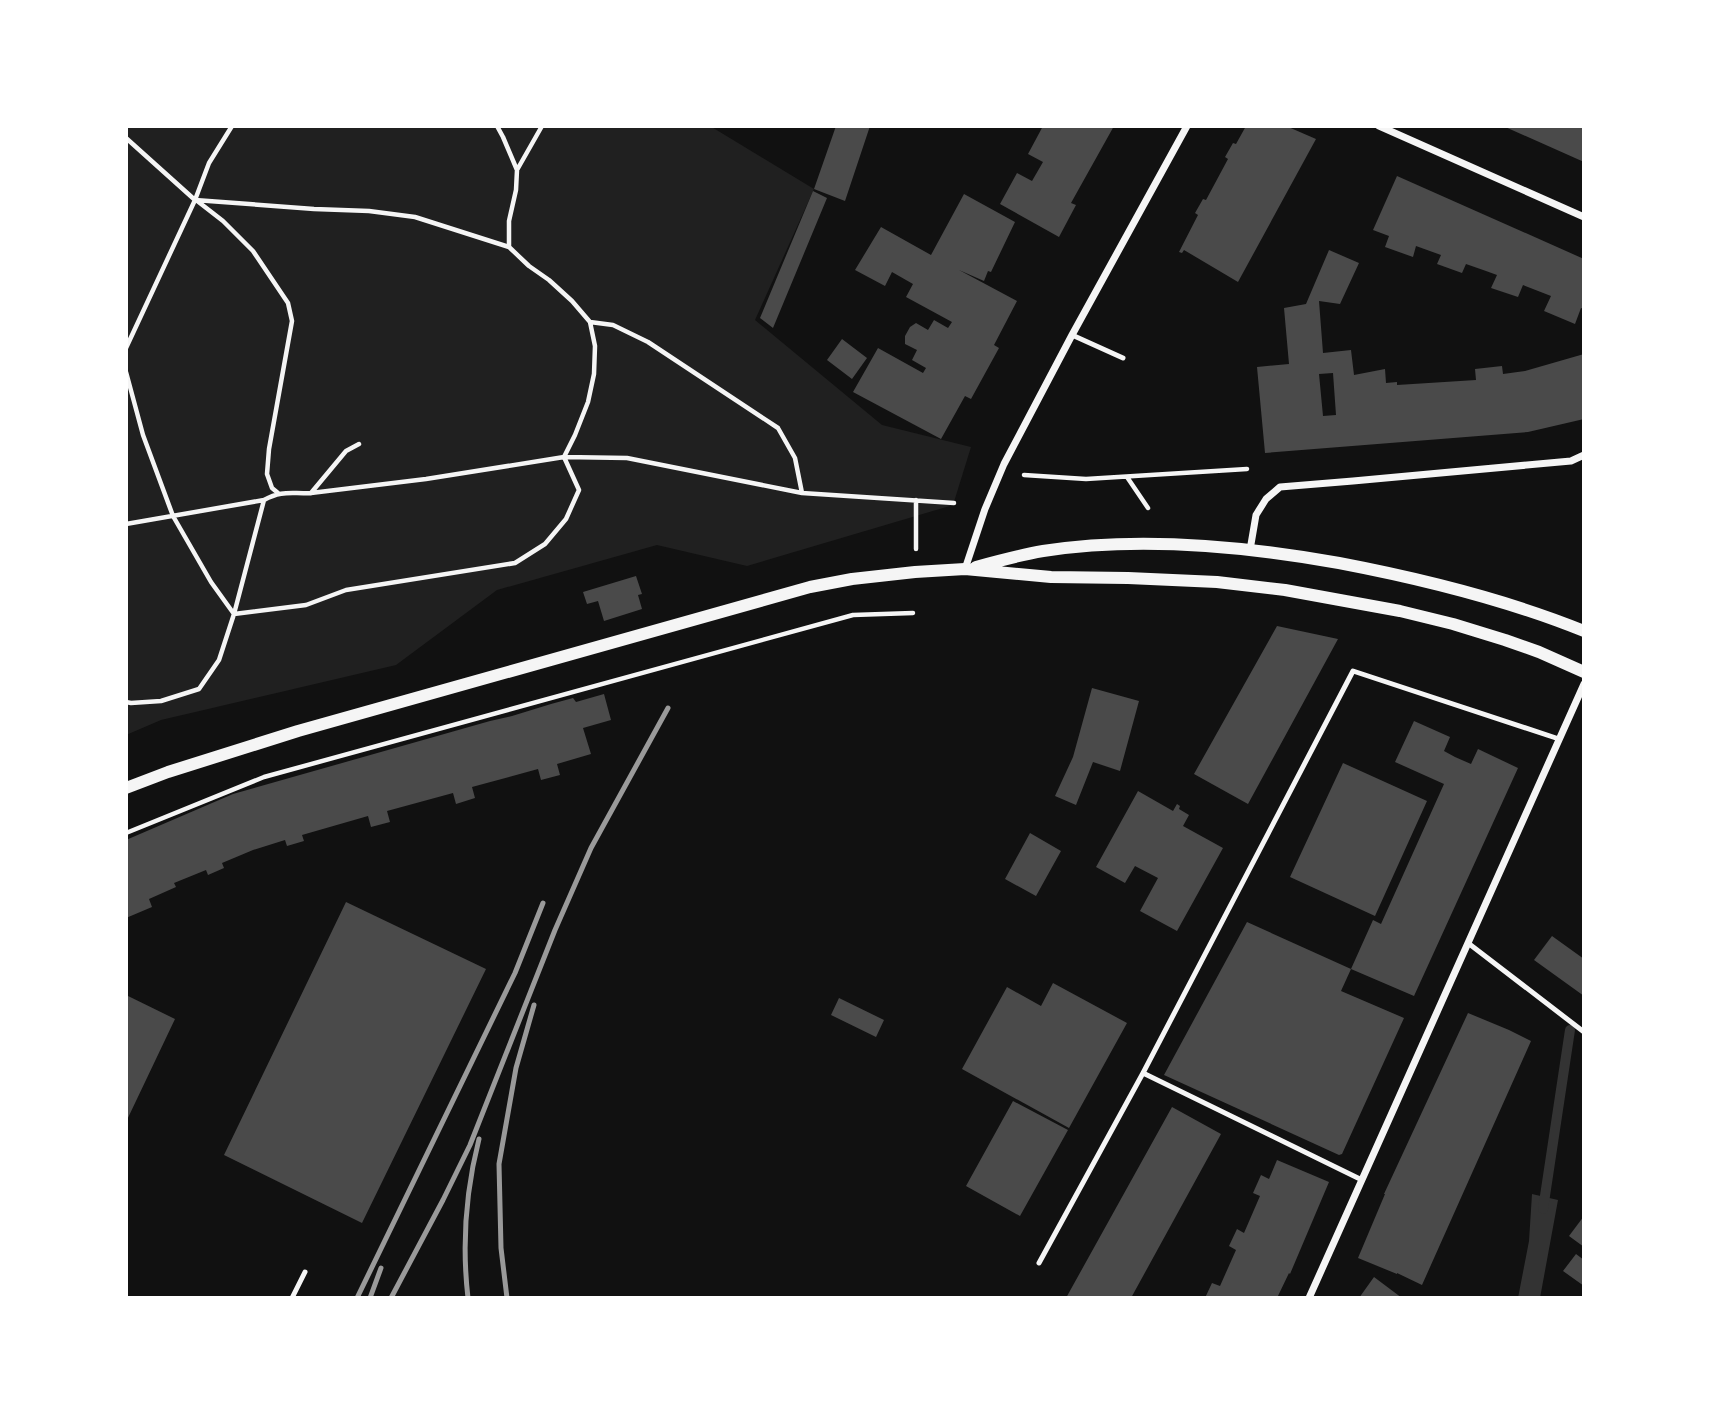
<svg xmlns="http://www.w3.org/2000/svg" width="1710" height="1424" font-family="'Crimson Pro',serif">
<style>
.green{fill:#202020}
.water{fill:#333}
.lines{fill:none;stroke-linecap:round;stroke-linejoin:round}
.stream{stroke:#333;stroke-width:10}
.building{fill:#4a4a4a;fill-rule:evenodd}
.path{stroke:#f5f5f5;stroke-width:4.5}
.service{stroke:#f5f5f5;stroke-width:5}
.minor{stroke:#f5f5f5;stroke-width:7}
.tertiary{stroke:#f5f5f5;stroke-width:12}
.rail{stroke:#9a9a9a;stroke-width:5}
</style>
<rect width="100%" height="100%" fill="#111"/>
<path class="green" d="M126,126H710L814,189L755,320L882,425L971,447L953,505L747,566L657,545L497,590L396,665L161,720L126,735Z"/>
<path class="water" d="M1532,1194L1558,1200L1540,1298H1518L1529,1241Z"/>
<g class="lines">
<path class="stream" d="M1543,1209L1570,1030"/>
</g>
<path class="building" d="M836,126H870L845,201L814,189Z
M1043,126H1114L1071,203L1076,205L1059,237L1000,204L1017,173L1032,181L1043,162L1028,154Z
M1246,126H1286L1316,139L1238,282L1184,250L1182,253L1179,252L1198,215L1195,213L1203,199L1206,200L1228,159L1225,157L1233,143L1236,144Z
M1503,126H1584V162Z
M1397,176L1584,259V309L1581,308L1575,324L1544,311L1551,296L1523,285L1518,297L1491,288L1497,275L1486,271L1466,264L1462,273L1437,264L1441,255L1416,246L1413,257L1385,247L1389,236L1373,230Z
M813,191L827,198L773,328L760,318Z
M964,194L1015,222L991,272L988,271L984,281L959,270L1017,301L994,345L999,348L971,399L965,396L941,439L853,392L878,348L923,373L926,368L912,360L917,350L905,344V336L910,327L916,323L928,330L934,320L948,328L952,322L906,297L913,284L892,272L885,286L855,270L881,227L931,255Z
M1329,250L1359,263L1340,304L1319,301L1323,353L1351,350L1354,375L1385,369L1386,383L1397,382V385L1476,380L1475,369L1502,366L1503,374L1525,371L1584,354V419L1528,432L1265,453L1257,367L1289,364L1284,308L1306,304ZM1333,373L1336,415L1323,416L1319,374Z
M842,339L867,358L852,379L827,360Z
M636,576L642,594L638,595L642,609L604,621L598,601L587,604L583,592Z
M1277,626L1338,639L1248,804L1194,774Z
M1092,688L1139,701L1120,771L1093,762L1076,805L1055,796L1073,757Z
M604,694L611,720L583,728L591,754L557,764L560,775L541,780L538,769L472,787L475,798L456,804L453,793L387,811L390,822L371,827L368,816L302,835L304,841L287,846L285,840L253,850L222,863L224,868L208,875L206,870L174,883L176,887L149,899L152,907L126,918V840L233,794L490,721L512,716L551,704L573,698L576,702Z
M1414,721L1450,737L1444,751L1455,757L1471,764L1478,749L1518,768L1414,996L1351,969L1373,920L1381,924L1444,784L1395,762Z
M1343,763L1427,801L1375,916L1290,877Z
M1138,791L1173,811L1177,804L1180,806L1179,809L1189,815L1183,826L1223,848L1177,931L1140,911L1158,878L1135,866L1125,883L1096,867Z
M1030,833L1061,851L1036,896L1005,879Z
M346,902L486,969L362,1223L224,1155Z
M1247,922L1351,969L1341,991L1404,1018L1342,1154L1339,1155L1164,1075Z
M1552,936L1584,959V996L1534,960Z
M1053,983L1127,1023L1069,1128L962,1069L1007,987L1041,1006Z
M126,995L175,1019L126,1122Z
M839,998L884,1020L876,1037L831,1015Z
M1468,1013L1509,1030L1531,1041L1422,1285L1397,1273V1274L1358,1258L1385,1194H1384Z
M1013,1101L1068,1130L1020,1216L966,1186Z
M1172,1107L1221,1134L1131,1298H1066Z
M1277,1160L1329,1182L1290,1274L1289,1273L1277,1298H1205L1212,1283L1220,1286L1236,1250L1229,1246L1237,1229L1244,1233L1260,1196L1253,1193L1261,1175L1269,1179Z
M1584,1216V1247L1569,1236Z
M1576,1254L1584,1260V1286L1563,1271Z
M1374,1277L1402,1298H1359Z"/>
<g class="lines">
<path class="path" d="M497,126L503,137L517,170L516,190L509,221V247
M126,138L195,200L126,348
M517,170L542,126
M195,200L209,163L232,126
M196,200L223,221L253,251L288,303L292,321L269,449L267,474L272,488L278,493
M590,322L613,325L648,342L778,428L795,458L802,493
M126,372L143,435L173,516L211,582L234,614L306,605L346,590L515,563L545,544L566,519L579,490L564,457L575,435L588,402L594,374L595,346L590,322L572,301L549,280L529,266L509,247L415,217L369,211L314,209L195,200
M1024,475L1086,479L1247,469
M1127,477L1148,508
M311,493L346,451L359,444
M126,524L264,500C282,490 291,494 311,493L426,479L564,457L627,458L802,493L954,503
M916,549V500
M126,702L131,703L161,701L199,689L219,660L234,614L264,500
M126,833L264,777L853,615L913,613"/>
<path class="service" d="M1072,335L1123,358
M1468,943L1584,1032
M1143,1073L1362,1180
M1039,1263L1143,1073L1353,671L1559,739
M292,1298L305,1272"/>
<path class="minor" d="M1379,126L1584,217
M1250,550L1256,515L1266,499L1280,487L1353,481L1571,461L1584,455
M965,569L985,509L1004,464L1072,335L1187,126
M1309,1298L1584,684"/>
<path class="tertiary" d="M976,567C998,561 1020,555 1043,551C1139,536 1244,546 1339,563C1423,579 1505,599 1584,631
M126,788L168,772L298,731L810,587L852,579L915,572L965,569L1051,577L1128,578L1217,582L1285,590L1400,611L1453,624L1505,640L1539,652L1584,672"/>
<path class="rail" d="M357,1298L515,973L543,903
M370,1298L381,1268
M391,1298L443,1200L470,1145L555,930L591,848L668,708
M468,1298C462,1246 466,1190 479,1139
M507,1298L501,1248L499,1164L516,1068L534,1005"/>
</g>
<rect width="1710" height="1424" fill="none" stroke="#ffffff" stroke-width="256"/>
</svg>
